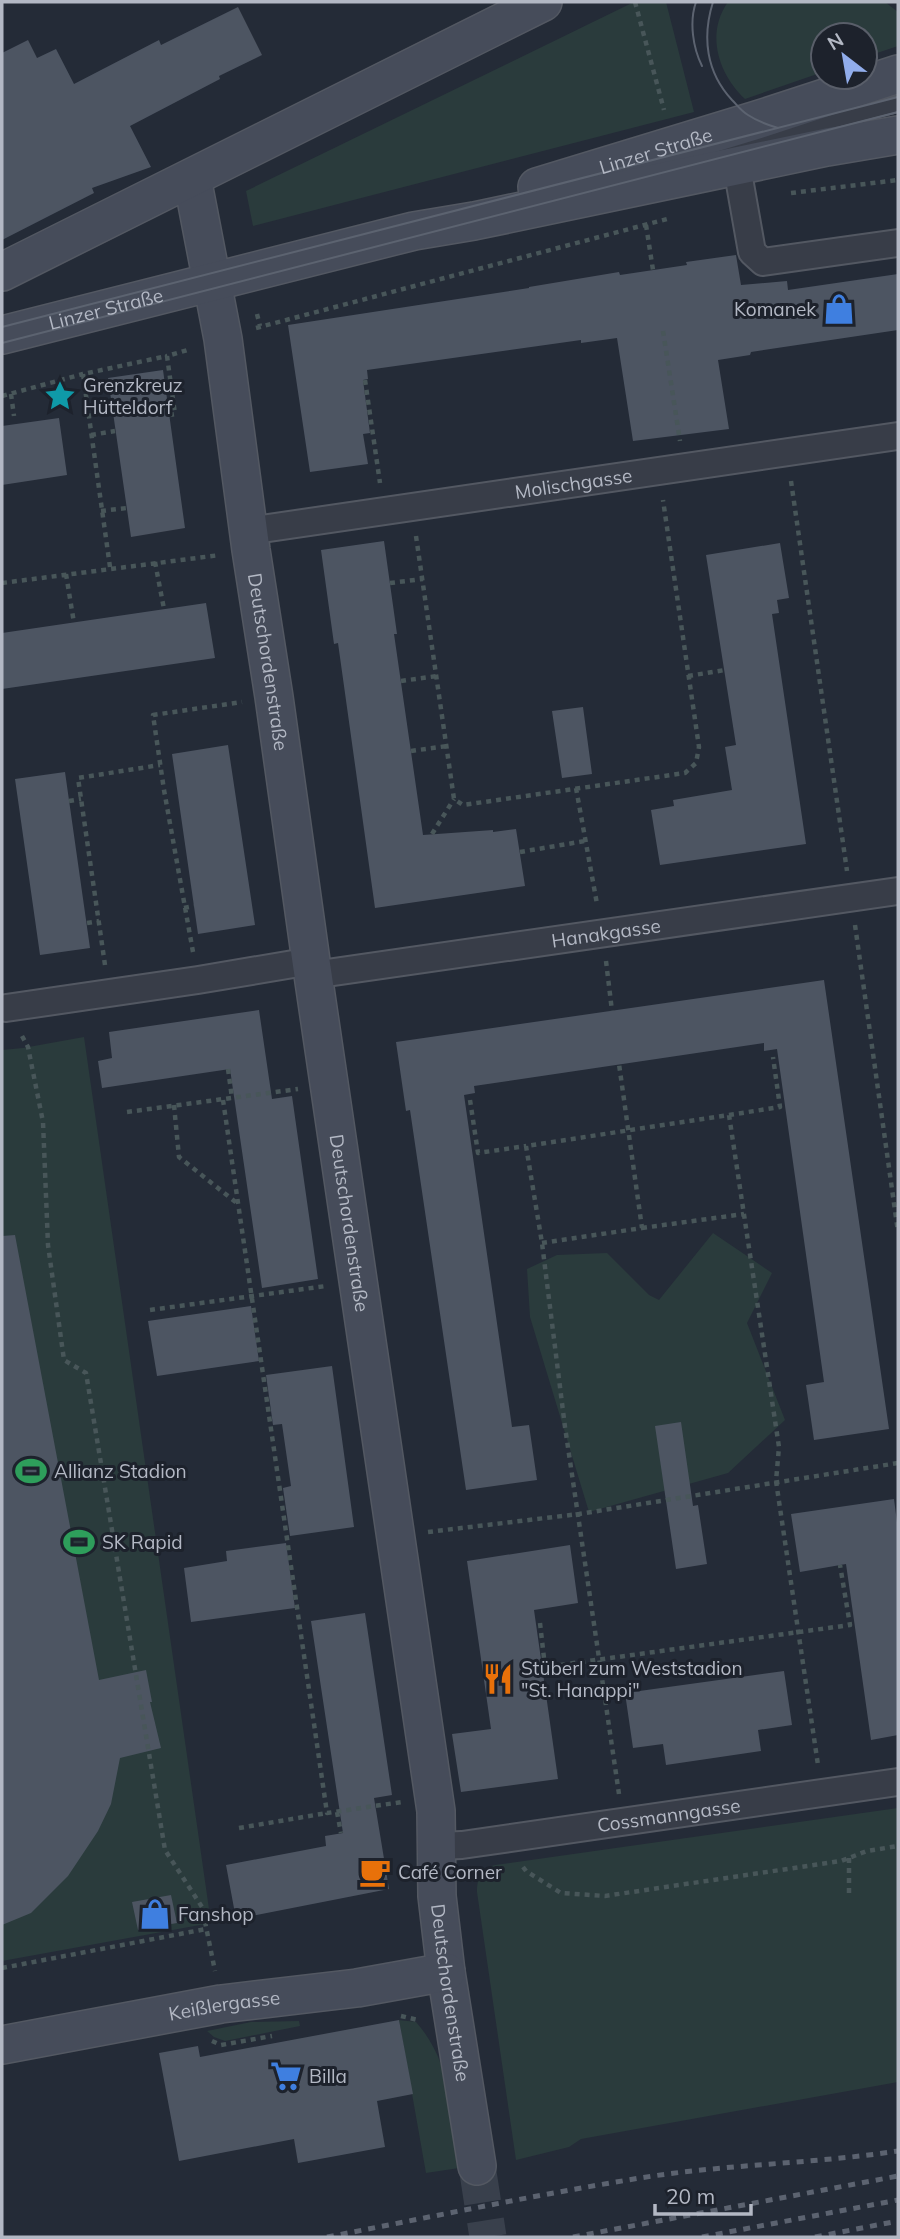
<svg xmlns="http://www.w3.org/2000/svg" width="900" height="2239" font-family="Mulish,sans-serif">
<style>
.green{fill:#2a3b3c}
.building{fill:#4d5562}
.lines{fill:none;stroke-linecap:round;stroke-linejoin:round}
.secondary-tunnel{stroke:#39404c;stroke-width:37;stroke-dasharray:37 18;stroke-linecap:butt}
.lane-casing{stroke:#535862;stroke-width:18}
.street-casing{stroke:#535862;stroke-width:30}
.secondary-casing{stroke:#535862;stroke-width:40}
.path{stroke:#485659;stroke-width:4.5;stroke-dasharray:5 5;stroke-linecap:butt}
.lane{stroke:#383d48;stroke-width:14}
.street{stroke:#383d48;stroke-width:26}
.secondary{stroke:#464c5a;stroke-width:37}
.tram{stroke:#5c6370;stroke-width:2}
.rail{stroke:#5c6370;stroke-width:5;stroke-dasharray:7 7;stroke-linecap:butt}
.labels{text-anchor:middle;stroke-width:6;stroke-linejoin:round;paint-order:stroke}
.street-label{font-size:19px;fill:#b3b8c4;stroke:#1d222c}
.poi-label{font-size:19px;fill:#b3b8c4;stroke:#1d222c;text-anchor:start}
</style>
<rect width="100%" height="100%" fill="#242b37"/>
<path class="green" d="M634,2H666L694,112L253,226L246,191Z
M728,2H885L898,12V46L865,57V35H823V72L745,99C719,75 705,34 728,2Z
M84,1037L211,1923L2,1961V1050L23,1048Z
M713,1233L772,1273L747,1323L785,1420L728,1473L589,1512L530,1317L527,1269L557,1255L607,1253L649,1295L659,1300Z
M898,1808V2082L581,2139L569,2147L516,2160L477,1892C477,1878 481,1869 495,1865Z
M399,2020L416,2022C452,2062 453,2118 459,2168L426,2173Z
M299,2021L300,2026L225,2041L214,2037L207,2031L251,2022Z"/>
<path class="building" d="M238,7L262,55L219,76L220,79L130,126L151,167L92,188L94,193L2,240V53L28,40L37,58L56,49L74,84L159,40L161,45Z
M736,255L741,285L787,281L788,290L898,274V330L751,352L750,355L718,360L729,429L633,441L617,338L581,343V340L367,370L368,379L363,380L370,433L363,434L368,464L310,472L288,325L529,288V287L619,272L620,275L687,265L686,262Z
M163,370L185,528L131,537L108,378Z
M59,418L67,475L2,485V426Z
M384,541L397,634H394L423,835L493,830V832L516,829L525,886L375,908L338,643L334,644L321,550Z
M780,543L789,598L777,600L779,613L772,614L806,844L660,865L651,810L674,806L673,800L732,790L725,747L736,745L706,555Z
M206,603L215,658L2,689V633Z
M583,707L592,774L562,778L552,711Z
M228,745L255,925L198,934L172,754Z
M65,772L90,948L40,955L15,779Z
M824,980L889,1429L814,1440L806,1385L824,1382L777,1049L764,1051V1043L474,1086L475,1093L464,1095L512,1427L529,1425L537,1480L466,1490L410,1110L406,1111L396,1042Z
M259,1010L272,1099L292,1096L318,1279L262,1288L230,1069L102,1088L98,1061L112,1058L109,1032Z
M15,1235L99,1680L146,1670L152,1702H150L161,1748L120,1758L111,1804L98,1831L68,1876L31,1913L2,1925V1236Z
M251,1306L259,1361L157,1376L148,1321Z
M332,1366L354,1527L290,1536L283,1488L291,1486L282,1424L273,1425L266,1375Z
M681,1422L693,1506L698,1505L707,1564L676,1569L655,1426Z
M894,1499L898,1530V1735L871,1740L846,1564L800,1572L791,1514Z
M286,1543L295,1608L191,1622L184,1568L227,1561L226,1551Z
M570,1545L578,1603L534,1610L558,1779L461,1792L452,1734L491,1729L467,1561Z
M365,1613L392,1795L374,1798L389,1889L236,1919L226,1865L326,1846L325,1836L343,1833L311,1621Z
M784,1671L792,1725L758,1730L761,1751L666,1765L663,1744L633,1748L625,1693Z
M171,1895L177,1923L138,1930L132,1902Z
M399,2020L413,2094L377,2101L385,2147L298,2163L294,2139L179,2161L159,2053L198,2046L200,2057Z"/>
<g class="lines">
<path class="secondary-tunnel" d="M477,2166L488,2237"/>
<defs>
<path id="lane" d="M713,152L898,104"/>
<g id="street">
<path d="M737,167L752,252L763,262L898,243"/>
<path id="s1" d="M248,531L898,436"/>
<path id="s2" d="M313,975L898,891"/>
<path d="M6,1008L198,980L311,961"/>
<path id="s3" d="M438,1846L462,1845L898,1782"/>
</g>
<g id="secondary">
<path id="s4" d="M192,178L223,339L251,550L274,697L311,961L436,1811L437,1896L446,1972L477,2166"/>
<path id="s5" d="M537,187L757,120L898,74"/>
<path d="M2,272L543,2"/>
<path id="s6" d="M2,335L414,231L474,221L827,147L898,135"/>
<path id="s7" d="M2,2045L221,2004L357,1988L446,1972"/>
</g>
</defs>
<use href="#lane" class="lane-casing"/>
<use href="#street" class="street-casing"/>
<use href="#secondary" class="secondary-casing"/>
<path class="path" d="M635,2L664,110
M791,193L898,180
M646,225L653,270
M257,314L260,326
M256,328L667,219
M663,331L680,441
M365,380L380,483
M11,394L14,416
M2,396L83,374
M169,415L175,414L167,356L191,349
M91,435L115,431
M791,481L847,871
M101,511L127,508
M416,536L454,799L463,805L685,773L696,763L699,747L663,500
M155,562L164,609
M110,567L83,374L167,356
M66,574L74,623
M2,583L220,555
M390,583L423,579
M688,676L725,670
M401,681L437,676
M411,751L447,746
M576,788L597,904
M69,801L81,799
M432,834L454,799
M520,852L585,841
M184,908L194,906
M87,923L99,921
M855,925L898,1232
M193,952L164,790L153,715L242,702
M606,961L612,1011
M105,965L78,778L160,765
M22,1036L28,1047L43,1122L48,1245L64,1360L86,1373L165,1850L202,1907L215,1971
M228,1069L232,1098
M223,1100L327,1813L402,1802
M470,1100L478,1153L526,1146
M174,1105L179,1157L238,1204
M127,1112L298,1089
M729,1115L780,1107L773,1057
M642,1228L744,1214
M542,1243L642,1228L619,1064
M150,1310L326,1286
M428,1532L579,1514L898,1463
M540,1623L545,1667L850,1625L840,1565
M619,1794L565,1427L542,1243L526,1146L729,1115L779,1447L776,1481L818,1765
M337,1812L341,1833
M239,1828L327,1813
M849,1858V1895
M523,1867L526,1871L561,1893L605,1896L841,1861L867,1851L898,1846
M2,1968L206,1929
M401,2016L418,2020
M212,2041L221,2045L272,2036"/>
<use href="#lane" class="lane"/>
<use href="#street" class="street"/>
<use href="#secondary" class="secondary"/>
<path class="tram" d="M696,2C689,22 693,48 702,66
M713,2C702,37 706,72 732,100C737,105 741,111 748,115C757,121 768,125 778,128
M2,327L898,97
M2,343L898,112"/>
<path class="rail" d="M327,2237C431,2217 535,2195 640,2178C726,2164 813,2164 898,2151
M573,2237L898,2176
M702,2237L898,2200
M815,2237L898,2221"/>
</g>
<defs>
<symbol id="shop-bare" viewBox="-9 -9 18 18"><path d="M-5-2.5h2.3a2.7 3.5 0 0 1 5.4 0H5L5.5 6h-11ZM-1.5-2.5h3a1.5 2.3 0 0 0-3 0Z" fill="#3f7fe0" stroke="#1d222c" stroke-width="2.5" paint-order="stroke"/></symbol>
<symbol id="sight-bare" viewBox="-9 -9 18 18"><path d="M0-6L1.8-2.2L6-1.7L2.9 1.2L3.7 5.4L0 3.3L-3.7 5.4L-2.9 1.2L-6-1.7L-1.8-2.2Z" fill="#0f9aa8" stroke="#1d222c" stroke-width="2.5" paint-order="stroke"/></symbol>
<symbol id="stadium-bare" viewBox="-9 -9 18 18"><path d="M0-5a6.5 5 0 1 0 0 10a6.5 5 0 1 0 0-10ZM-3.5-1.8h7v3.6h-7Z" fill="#2e9e5b" stroke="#1d222c" stroke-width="2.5" paint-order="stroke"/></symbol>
<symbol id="restaurant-bare" viewBox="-9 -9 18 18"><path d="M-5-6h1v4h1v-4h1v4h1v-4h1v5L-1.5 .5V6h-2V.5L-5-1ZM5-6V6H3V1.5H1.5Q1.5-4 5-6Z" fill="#e8710a" stroke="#1d222c" stroke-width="2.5" paint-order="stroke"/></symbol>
<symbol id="cafe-bare" viewBox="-9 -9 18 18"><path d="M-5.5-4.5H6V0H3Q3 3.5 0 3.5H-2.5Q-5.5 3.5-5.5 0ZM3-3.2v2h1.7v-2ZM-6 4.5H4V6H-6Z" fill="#e8710a" stroke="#1d222c" stroke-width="2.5" paint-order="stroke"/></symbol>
<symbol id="supermarket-bare" viewBox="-9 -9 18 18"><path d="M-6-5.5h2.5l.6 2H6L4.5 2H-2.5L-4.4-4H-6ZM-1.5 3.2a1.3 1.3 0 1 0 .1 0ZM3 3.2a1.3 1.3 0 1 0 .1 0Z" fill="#3f7fe0" stroke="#1d222c" stroke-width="2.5" paint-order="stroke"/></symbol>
</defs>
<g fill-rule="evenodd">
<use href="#shop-bare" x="817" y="287" width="44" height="44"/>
<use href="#sight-bare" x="38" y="374" width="44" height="44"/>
<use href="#stadium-bare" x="9" y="1449" width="44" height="44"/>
<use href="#stadium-bare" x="57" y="1520" width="44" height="44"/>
<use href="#restaurant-bare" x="476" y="1657" width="44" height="44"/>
<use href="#cafe-bare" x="353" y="1850" width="44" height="44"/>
<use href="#shop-bare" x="133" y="1892" width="44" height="44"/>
<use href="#supermarket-bare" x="264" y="2054" width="44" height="44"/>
</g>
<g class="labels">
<g class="street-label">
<text dy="7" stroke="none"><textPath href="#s5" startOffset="124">Linzer Straße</textPath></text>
<text dy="7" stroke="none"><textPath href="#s6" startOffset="107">Linzer Straße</textPath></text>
<text dy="7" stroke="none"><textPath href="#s1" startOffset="329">Molischgasse</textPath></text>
<text dy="7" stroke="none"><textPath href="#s4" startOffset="490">Deutschordenstraße</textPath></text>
<text dy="7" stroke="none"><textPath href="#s2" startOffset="296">Hanakgasse</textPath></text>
<text dy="7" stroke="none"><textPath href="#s4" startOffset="1057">Deutschordenstraße</textPath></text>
<text dy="7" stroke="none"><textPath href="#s3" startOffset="233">Cossmanngasse</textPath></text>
<text dy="7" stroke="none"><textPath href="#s4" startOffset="1834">Deutschordenstraße</textPath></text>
<text dy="7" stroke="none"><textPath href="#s7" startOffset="226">Keißlergasse</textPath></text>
</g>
<g class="poi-label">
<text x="816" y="316" text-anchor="end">Komanek</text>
<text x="83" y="392">Grenzkreuz<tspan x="83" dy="22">Hütteldorf</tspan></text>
<text x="54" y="1478">Allianz Stadion</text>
<text x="102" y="1549">SK Rapid</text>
<text x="521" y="1675">Stüberl zum Weststadion<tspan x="521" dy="22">"St. Hanappi"</tspan></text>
<text x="398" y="1879">Café Corner</text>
<text x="178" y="1921">Fanshop</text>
<text x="309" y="2083">Billa</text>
</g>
</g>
<rect width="900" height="2239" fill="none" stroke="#b3b8c4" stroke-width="7"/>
<g transform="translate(844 56) rotate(329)"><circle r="33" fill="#1d222c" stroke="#595e69" stroke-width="2"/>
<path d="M0-5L12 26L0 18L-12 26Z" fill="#91adeb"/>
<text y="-10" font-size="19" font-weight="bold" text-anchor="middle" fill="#b3b8c4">N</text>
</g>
<path d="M655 2204v10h96v-10" fill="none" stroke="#b3b8c4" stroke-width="3.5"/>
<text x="666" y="2204" font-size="21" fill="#b3b8c4" stroke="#1d222c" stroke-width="5" paint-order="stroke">20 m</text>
</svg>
